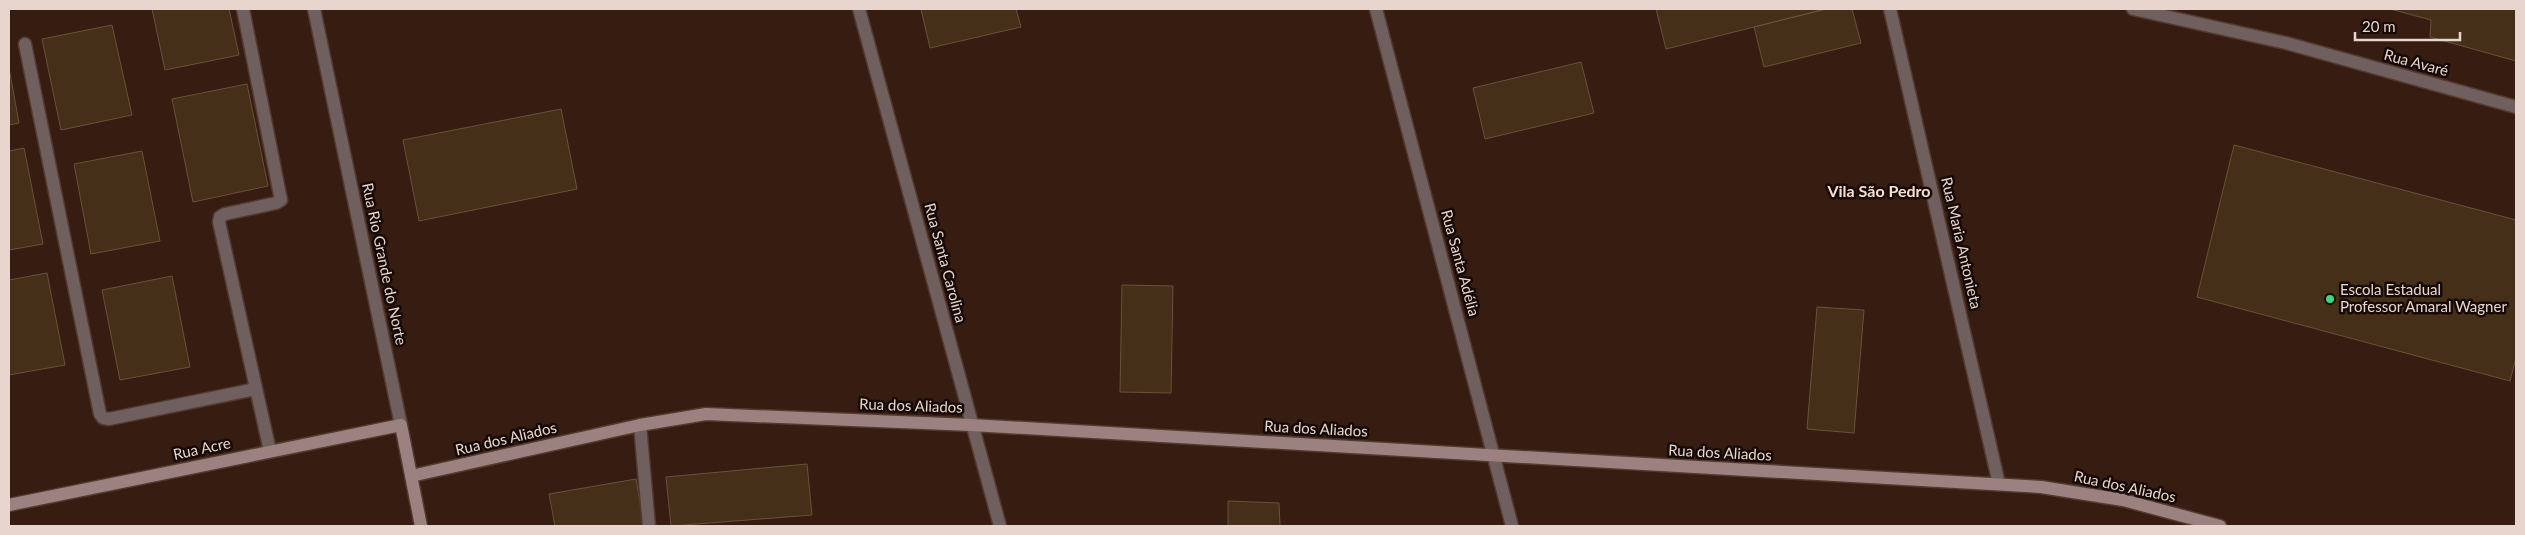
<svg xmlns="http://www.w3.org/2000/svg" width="2525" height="535" font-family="Lato,sans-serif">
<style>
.building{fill:#452f19;stroke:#69513b}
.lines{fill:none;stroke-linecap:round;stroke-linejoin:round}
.lane-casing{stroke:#533a2f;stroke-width:15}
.street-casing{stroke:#533a2f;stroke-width:15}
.secondary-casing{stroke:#533a2f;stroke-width:15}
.lane{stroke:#705f5f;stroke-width:12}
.street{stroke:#705f5f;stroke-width:12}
.secondary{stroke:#9b8180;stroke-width:12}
.poi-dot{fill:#37d880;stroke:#160a06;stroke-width:2}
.labels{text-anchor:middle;stroke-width:5;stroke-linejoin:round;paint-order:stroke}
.street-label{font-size:15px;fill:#e8d5cd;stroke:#160a06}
.poi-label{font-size:15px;fill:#e8d5cd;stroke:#160a06;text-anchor:start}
.neighbourhood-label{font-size:16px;font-weight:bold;fill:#fbddd1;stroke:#160a06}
</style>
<rect width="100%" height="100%" fill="#371c11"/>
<path class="building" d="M152,9H229L239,55L165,70Z
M921,9H1016L1021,27L930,48Z
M1656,9H1826L1666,49Z
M1826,9H1852L1861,43L1764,67L1754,27Z
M2390,9H2516V61L2430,37L2431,20Z
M112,25L132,115L61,130L42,39Z
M1581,62L1594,113L1485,139L1473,88Z
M9,68L19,123L9,125Z
M247,84L268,186L193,202L172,99Z
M561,109L577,189L419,221L403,140Z
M2234,145L2516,220V358L2510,381L2197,297Z
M24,148L43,244L9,250V151Z
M142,151L160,241L91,254L74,164Z
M47,273L65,365L9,375V280Z
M172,276L190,367L120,380L102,290Z
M1122,285L1173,286L1171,393L1120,392Z
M1817,307L1864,310L1854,433L1807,429Z
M807,464L812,515L671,526L666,477Z
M636,479L644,526H555L549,494Z
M1228,501L1279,503L1280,526H1228Z"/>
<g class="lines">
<defs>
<path id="lane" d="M243,9L281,200L276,203L225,214L220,217L219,222L270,451
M25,44L100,414L103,418L109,419L256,389"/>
<path id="street" d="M314,9L401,425
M859,9L1000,526
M1376,9L1512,526
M1890,9L1999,484
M2133,9L2286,43L2516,107
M640,425L649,526"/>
<path id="secondary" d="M411,476L640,425L706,414L971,425L2041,487L2123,500L2220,526
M9,505L401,425L421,526"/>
</defs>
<use href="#lane" class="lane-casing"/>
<use href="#street" class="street-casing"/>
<use href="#secondary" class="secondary-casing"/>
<use href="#lane" class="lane"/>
<use href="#street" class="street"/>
<use href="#secondary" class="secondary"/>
</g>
<circle class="poi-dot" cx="2330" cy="299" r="5"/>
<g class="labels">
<g class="street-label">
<text transform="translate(2416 63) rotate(15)" y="5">Rua Avaré</text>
<text transform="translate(1961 243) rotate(77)" y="5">Rua Maria Antonieta</text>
<text transform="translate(945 263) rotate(75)" y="5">Rua Santa Carolina</text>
<text transform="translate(1460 263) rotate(75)" y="5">Rua Santa Adélia</text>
<text transform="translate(384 264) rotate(78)" y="5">Rua Rio Grande do Norte</text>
<text transform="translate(911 406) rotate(2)" y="5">Rua dos Aliados</text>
<text transform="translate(1316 429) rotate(3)" y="5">Rua dos Aliados</text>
<text transform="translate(506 439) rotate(-13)" y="5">Rua dos Aliados</text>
<text transform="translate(202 449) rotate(-12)" y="5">Rua Acre</text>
<text transform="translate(1720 453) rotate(3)" y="5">Rua dos Aliados</text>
<text transform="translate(2125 487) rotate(12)" y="5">Rua dos Aliados</text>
</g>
<g class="poi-label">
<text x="2340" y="295">Escola Estadual<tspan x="2340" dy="17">Professor Amaral Wagner</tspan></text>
</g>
<g class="neighbourhood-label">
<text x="1879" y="197">Vila São Pedro</text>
</g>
</g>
<rect width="2525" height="535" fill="none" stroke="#e8d5cd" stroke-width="20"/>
<path d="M2355 32v8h105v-8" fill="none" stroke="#e8d5cd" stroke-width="2.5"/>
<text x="2362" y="32" font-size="15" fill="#e8d5cd" stroke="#160a06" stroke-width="4" paint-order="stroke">20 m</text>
</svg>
